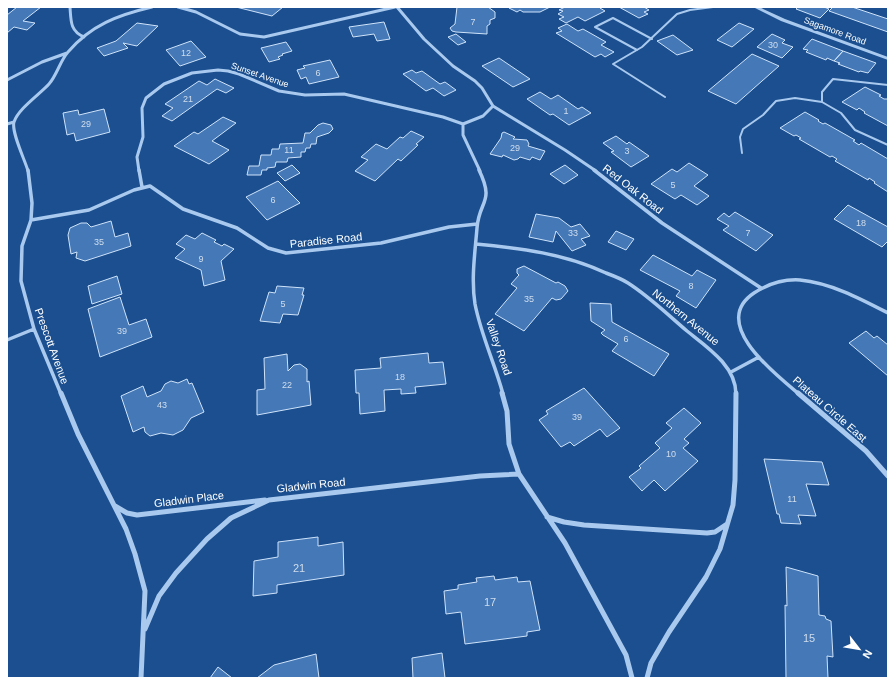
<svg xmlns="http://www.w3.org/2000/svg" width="895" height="685" font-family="Helvetica,sans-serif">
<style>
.building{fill:#4478b7;stroke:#cfe3fa}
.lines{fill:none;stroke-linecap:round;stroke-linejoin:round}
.service{stroke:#a9c9ee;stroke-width:2}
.minor-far2{stroke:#a9c9ee;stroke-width:3}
.minor-far1{stroke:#a9c9ee;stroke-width:3.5}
.minor{stroke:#a9c9ee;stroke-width:5}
.tertiary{fill:#a9c9ee;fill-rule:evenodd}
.labels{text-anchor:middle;stroke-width:3.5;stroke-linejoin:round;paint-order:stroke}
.number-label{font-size:9px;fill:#d0dded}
.far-street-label{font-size:9px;fill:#fff;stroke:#1b4f8f}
.street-label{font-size:11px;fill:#fff;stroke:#1b4f8f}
.near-number-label{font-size:11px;fill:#d0dded}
</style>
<rect width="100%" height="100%" fill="#1b4f8f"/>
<path class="building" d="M17,7H41L23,21L35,23L27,30L14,27L7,33V15Z
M236,7H283L272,16Z
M457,7H488L495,12V18L490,20V24L487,26V34L456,32L452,31L450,28L455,24Z
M511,7H550L540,12H523L520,10L517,12L509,8Z
M565,7H602L600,8L605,11L585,21L578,17L566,23L559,19L564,17L558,14L563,11L559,10Z
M619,7H644L649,10L644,12L648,14L639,18Z
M798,7H824L829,9L820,18L796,9Z
M833,7H852L888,19V32L829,11Z
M384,22L390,39L377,41L374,34L353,37L349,27Z
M137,23L158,26L137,46L123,43L128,48L104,56L97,48L116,41Z
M739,23L754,29L732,47L717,40Z
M567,24L578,31L583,29L606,42L601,45L614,52L605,57L601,54L595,57L556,33L562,31L558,28Z
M456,34L466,42L458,45L448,37Z
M772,34L785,40L782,43L793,47L782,58L757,47Z
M673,35L693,50L677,55L657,41Z
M812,39L843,51L834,61L827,58L826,60L806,52L808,50L803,49Z
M191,41L206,57L180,66L166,50Z
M286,42L292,51L282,54L283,55L278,57L280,59L269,62L261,48Z
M843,51L876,63L868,73L860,71L859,72L838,64L840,63L834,61Z
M752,54L779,66L736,104L708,91Z
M499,58L530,79L513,87L482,66Z
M330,60L339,77L309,84L306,77L301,79L297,70L305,68L303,66Z
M412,70L416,73L422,71L440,84L445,82L456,90L444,96L433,88L426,91L403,74Z
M215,79L234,88L226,93L217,89L172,121L162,116L173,108L165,104L199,81L207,85Z
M865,87L881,95L879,96L884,99H888V126L864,113L865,112L859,108L857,110L842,102Z
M540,92L551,99L558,95L578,109L582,107L591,113L569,125L553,114L550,115L527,99Z
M104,109L110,132L76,141L74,133L67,135L63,113L78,110L79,115Z
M805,112L819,120L818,121L823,124L825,123L855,140L853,141L859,145L861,143L888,159V192L874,183L875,182L869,178L868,180L835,161L837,159L832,156L830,157L799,139L801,138L796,135L794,136L780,128Z
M223,117L236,123L212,141L229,150L209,164L174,146L194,132L198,134Z
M323,123L331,125L333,129L329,133L317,137L316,144H311L310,148H306L305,152H301V157L288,158L287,162H276L275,167L267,168V170H262L261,175H247L249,166H259L261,155H271L272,149H279L280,144L303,143L305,133H310L318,125Z
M411,131L424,137L416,144L418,145L401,161L398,159L375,181L355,171L368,160L361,157L376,144L387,149L400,137L403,138Z
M504,132L515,137L513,139L527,140L529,144L528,146L545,151L540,160L532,157L530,160L520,157L518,159L514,160L503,155L502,157L490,154L501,138L502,133Z
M616,136L627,144L629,142L649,156L631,167L611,152L614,151L603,143Z
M689,163L708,175L694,186L709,196L697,205L681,195L675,199L651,184L672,169L677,172Z
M292,165L300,173L285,181L277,173Z
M565,165L578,175L564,184L550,174Z
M278,181L300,203L267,220L246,197Z
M848,205L888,227V241L882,247L834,219Z
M735,212L773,235L756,251L723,230L729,226L717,219L724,213L729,217Z
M536,214L559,218L571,227L580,224L590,236L581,239L586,245L572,251L556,231L553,242L529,237Z
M111,221L115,237L128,233L131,246L85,261L76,258L77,252L71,254L68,235L70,228L81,223H87L91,227Z
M616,231L634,239L626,250L608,242Z
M202,233L216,240L214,242L222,246L224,244L234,249L221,261L225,280L204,286L201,270L175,258L185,249L176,244L186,235L195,239Z
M653,255L692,276L697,270L716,280L696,308L676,296L680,291L640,270Z
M524,266L556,283L558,282L565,286L568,291L561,299L556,300L552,298L524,331L495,314L517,288L511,284L519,275L517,273V269Z
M117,276L122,294L92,304L88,286Z
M277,286L304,288L302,295H304L298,315L283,314L280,323L260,321L269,292L275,293Z
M120,297L129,325L146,319L152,337L100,357L88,309Z
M590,303L611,304L612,322L669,354L654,376L612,351L618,344L603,335L601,333L605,330L591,321Z
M866,331L874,338L877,336L888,345V376L849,343Z
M428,353L429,363L443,362L446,384L415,387L416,393L401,394V389L384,390L385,411L360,414L359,393H356L355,370L381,368L380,358Z
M287,354L288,371L294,365L300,364L307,369V382L309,381L311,405L257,415V390L265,389L264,358Z
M187,379L189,384L192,383L204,412L191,418L183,430L173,435L161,433L150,436L145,432L144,427L133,432L121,396L143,386L147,397L161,391L165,384L171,381L178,383Z
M584,388L620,428L607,437L600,429L574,446L570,442L561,447L539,420L548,414L546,411Z
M684,408L701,423L684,439L689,443L683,448L698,461L665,491L654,480L642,491L629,477L641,468L639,466L660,448L655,443L672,428L666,423Z
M764,459L822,462L829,485L806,484L816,516L798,515L801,524L781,523L779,514H777Z
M318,537V546L343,542L344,575L277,585V593L253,596L254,561L278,557V542Z
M786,567L818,576L819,615L825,616L826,619L831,621L833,657L827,656L828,678H786L785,605L787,606Z
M494,576L495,580L517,577L518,582L530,581L540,630L527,632V636L465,644L461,612L446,614L444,591L458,589V585L477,582L476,578Z
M442,653L445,678H413L412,658Z
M316,654L319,678H257L274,665Z
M218,667L232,678H210Z"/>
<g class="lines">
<path class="service" d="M637,50L595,27L613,18L652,39
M888,85L833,79L822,92V102L841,113L855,130L888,145
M665,97L613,64L642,47L677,14L690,10L713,7
M742,153L740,137L743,129L763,115L776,101L795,98L822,102"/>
<path class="minor-far2" d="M70,7C71,21 70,31 84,37
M178,7L196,12L240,34L264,37L395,7
M397,7L424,39L453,66L475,81L482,88L493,106L565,150L596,171
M7,80L42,62L67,53
M7,124L14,122
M28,171C25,160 11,132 14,122C18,109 40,94 49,84C57,75 60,61 68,52C91,25 118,15 152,7
M139,171L137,157L143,137L142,108L146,98L164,84L192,73L218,70L228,71L239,74L279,91L305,95L344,94L443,117L463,124
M480,171L463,135V124L483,116L493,106"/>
<path class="minor-far1" d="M28,170L32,203L31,220L22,246L21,281L34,329L61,394
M139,170L142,187
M479,170C495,203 479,200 477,228C475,253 471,279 475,304C481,335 495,364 503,394
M594,170L662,223L761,288
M31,220L89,210L134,190L150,186L183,209L237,228L268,248L286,253L381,243L449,227L477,224
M476,244C521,248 565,254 606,273C614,276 622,279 628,283C650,297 668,315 687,331C707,347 736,366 736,394
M7,340L34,329
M731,372L759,357
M799,394C775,374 709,323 754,293C768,284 784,279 800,280C831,283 861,299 888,313"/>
<path class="minor" d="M61,393L78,434L126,529L135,554L145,591L141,678
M502,393L507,411L509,444L519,474L565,543L626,655L632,678
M798,393L866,451L888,476
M115,506L127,513L137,515L265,500
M547,517L564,522L584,525L707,533L715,532L727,524
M145,629L159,596L176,573L207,539L231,518L269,500L480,476L519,474
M647,678L651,663L669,632L706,577L720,549L733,505L735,480L736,393"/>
<path class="tertiary" d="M753,7H759L785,19L888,57V60L781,21Z"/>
</g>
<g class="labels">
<g class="number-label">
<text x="473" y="25">7</text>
<text x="773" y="48">30</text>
<text x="186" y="56">12</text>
<text x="318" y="76">6</text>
<text x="188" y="102">21</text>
<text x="566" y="114">1</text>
<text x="86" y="127">29</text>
<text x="515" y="151">29</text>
<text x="289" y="153">11</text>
<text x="627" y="154">3</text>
<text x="673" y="188">5</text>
<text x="273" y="203">6</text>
<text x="861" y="226">18</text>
<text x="573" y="236">33</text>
<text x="748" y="236">7</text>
<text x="99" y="245">35</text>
<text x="201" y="262">9</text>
<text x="691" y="289">8</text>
<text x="529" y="302">35</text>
<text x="283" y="307">5</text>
<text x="122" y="334">39</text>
<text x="626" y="342">6</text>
<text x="400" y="380">18</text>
<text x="287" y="388">22</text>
<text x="162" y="408">43</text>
<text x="577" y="420">39</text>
<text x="671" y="457">10</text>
<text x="792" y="502">11</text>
</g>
<g class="far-street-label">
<text transform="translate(835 31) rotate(20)" y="3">Sagamore Road</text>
<text transform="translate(260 75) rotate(19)" y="3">Sunset Avenue</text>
</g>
<g class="street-label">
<text transform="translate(633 189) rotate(38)" y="4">Red Oak Road</text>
<text transform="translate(326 240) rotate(-6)" y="4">Paradise Road</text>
<text transform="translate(686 317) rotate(39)" y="4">Northern Avenue</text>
<text transform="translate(52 346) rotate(70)" y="4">Prescott Avenue</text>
<text transform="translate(499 347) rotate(71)" y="4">Valley Road</text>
<text transform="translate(830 409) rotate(41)" y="4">Plateau Circle East</text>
<text transform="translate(311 485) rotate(-6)" y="4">Gladwin Road</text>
<text transform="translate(189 499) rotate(-7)" y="4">Gladwin Place</text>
</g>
<g class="near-number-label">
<text x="299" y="572">21</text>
<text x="490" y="606">17</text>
<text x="809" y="642">15</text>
</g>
</g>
<rect width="895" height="685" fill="none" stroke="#ffffff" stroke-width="16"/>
<g transform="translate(859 649) rotate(121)" stroke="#1b4f8f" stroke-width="3" paint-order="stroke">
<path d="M0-3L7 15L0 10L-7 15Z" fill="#ffffff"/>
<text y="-6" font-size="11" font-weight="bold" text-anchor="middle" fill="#ffffff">N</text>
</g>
</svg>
